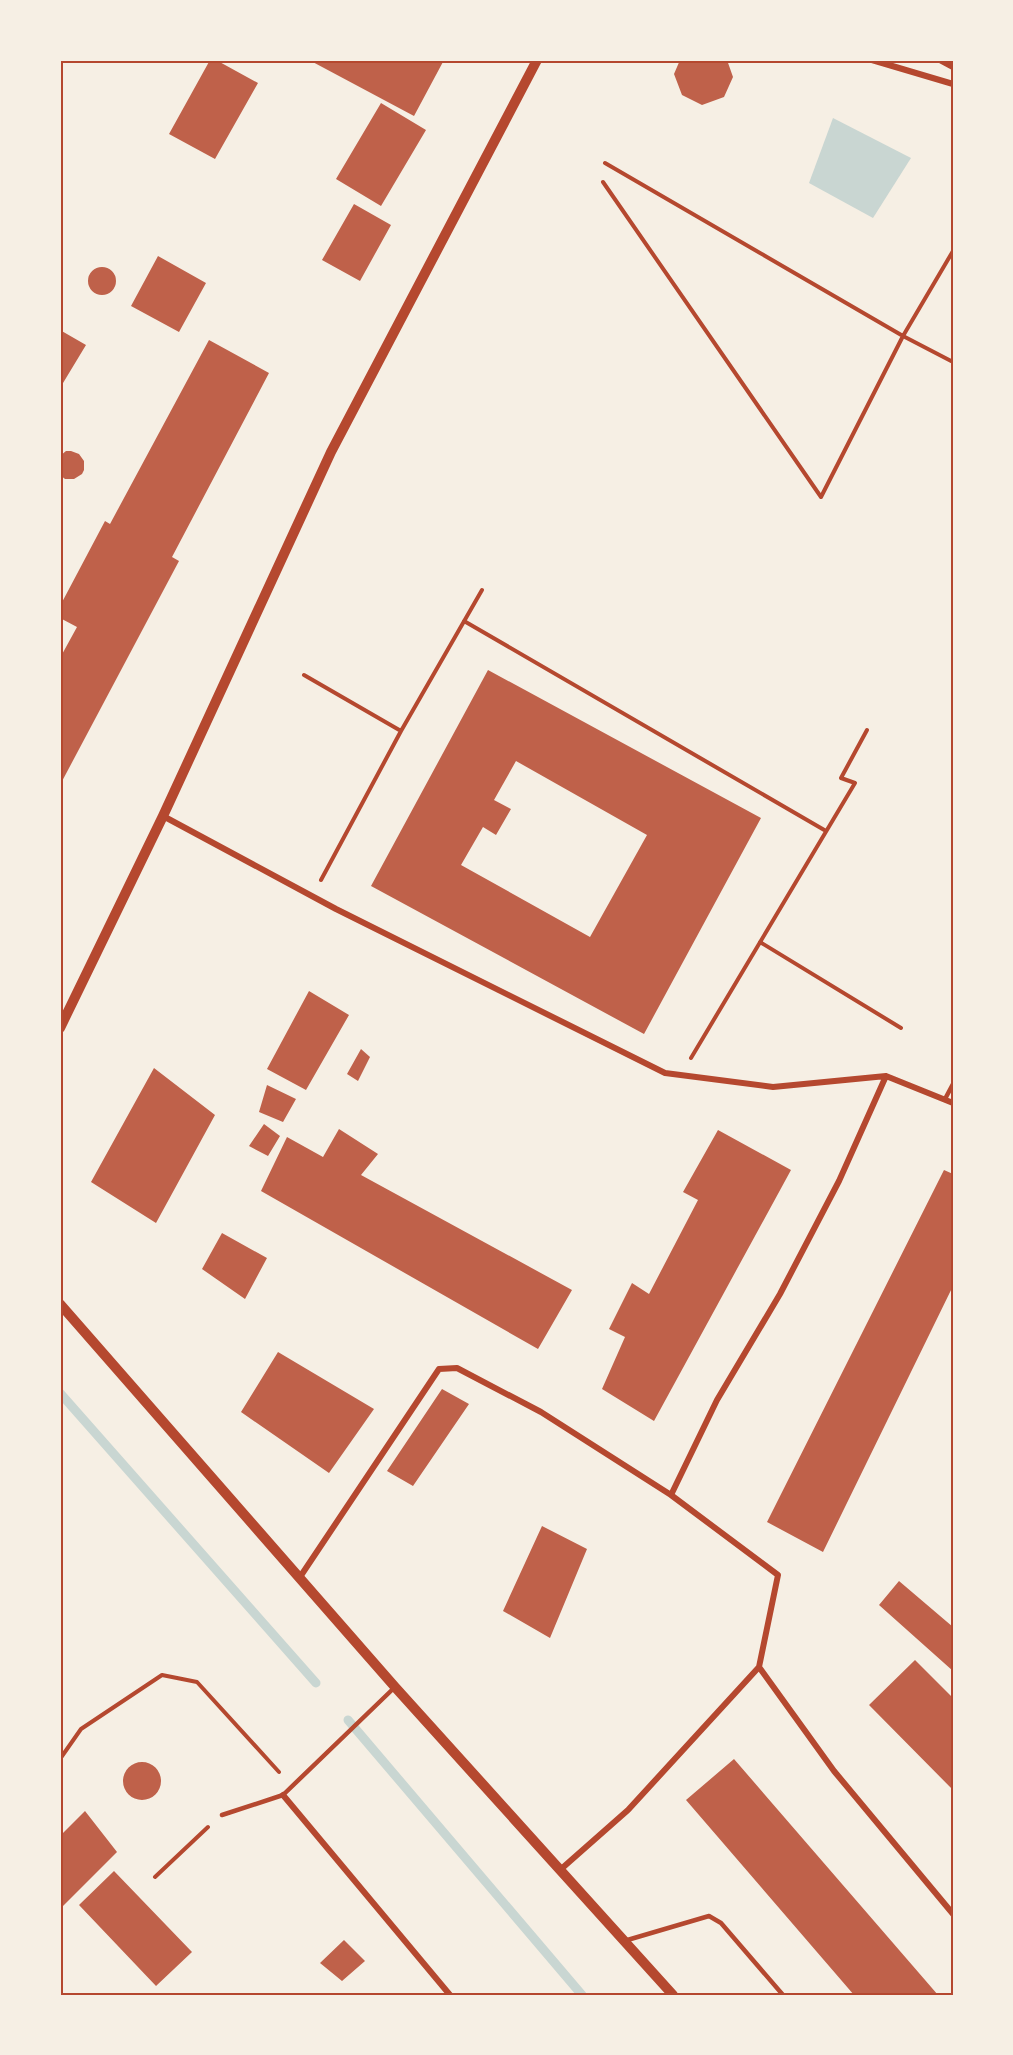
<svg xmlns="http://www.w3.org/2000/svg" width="1013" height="2055" font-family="Montserrat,sans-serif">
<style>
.water{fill:#c9d6d2}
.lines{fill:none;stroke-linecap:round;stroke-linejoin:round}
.stream{stroke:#c9d6d2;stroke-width:9}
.building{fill:#bf614a;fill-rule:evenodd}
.path{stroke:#b5482f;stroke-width:4}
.service{stroke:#b5482f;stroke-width:4.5}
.minor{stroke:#b5482f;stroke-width:6}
.tertiary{stroke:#b5482f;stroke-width:10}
.neatline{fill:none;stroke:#b5482f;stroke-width:2}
</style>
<rect width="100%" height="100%" fill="#f6efe4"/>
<path class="water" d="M833,118L911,158L873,218L809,183Z"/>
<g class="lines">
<path class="stream" d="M60,1393L316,1683
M348,1720L582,1995"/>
</g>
<path class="building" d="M210,60H216L258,83L215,159L169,134Z
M309,60H444L414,116Z
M680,60H727L733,77L724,97L702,105L682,95L674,74Z
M381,103L426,130L381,206L336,179Z
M354,204L391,225L360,281L322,260Z
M158,256L206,283L179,332L131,306Z
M88 281a14 14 0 1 1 28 0a14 14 0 1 1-28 0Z
M60,330L86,345L60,388Z
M209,340L269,373L172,557L179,561L60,785V658L77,627L60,618V606L105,521L110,524Z
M66,451H71L79,454L84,461V470L82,474L74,479H65L60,475V456Z
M488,670L761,818L644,1034L371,886ZM516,761L647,835L590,937L461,865L483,827L496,835L511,809L494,800Z
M309,991L349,1015L306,1090L267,1069Z
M361,1049L370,1057L358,1081L347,1074Z
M154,1068L215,1115L156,1223L91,1182Z
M267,1085L296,1099L283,1122L259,1112Z
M264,1124L280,1136L268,1156L249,1146Z
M339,1129L378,1154L361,1175L572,1290L538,1349L261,1191L287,1137L323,1157Z
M718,1130L791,1170L654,1421L602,1389L625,1337L609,1329L632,1283L649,1294L698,1200L683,1192Z
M944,1170L953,1174V1286L823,1552L767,1522Z
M222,1233L267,1258L245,1299L202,1269Z
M278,1352L374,1409L329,1473L241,1412Z
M442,1389L469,1404L413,1486L387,1471Z
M542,1526L587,1549L550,1638L503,1611Z
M899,1581L953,1627V1671L879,1605Z
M915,1660L953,1698V1790L869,1705Z
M734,1759L938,1995H854L686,1800Z
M123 1781a19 19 0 1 1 38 0a19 19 0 1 1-38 0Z
M85,1811L117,1852L60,1909V1836Z
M114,1871L192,1952L156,1986L79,1905Z
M344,1940L365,1961L342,1981L320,1963Z"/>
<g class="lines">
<path class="path" d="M605,163L903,336L953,362
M603,182L821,497L903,336L953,251
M464,621L826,831
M304,675L401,731
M321,880L401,731L482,590
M760,942L901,1028
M691,1058L855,783L841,778L867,730
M60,1759L81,1729L162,1675L197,1682L279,1772
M155,1877L208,1827"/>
<path class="service" d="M945,1099L953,1084
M222,1815L283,1795L395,1687
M624,1941L709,1916L721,1923L783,1995"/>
<path class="minor" d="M872,60L953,84
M940,60L953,67
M163,816L336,909L665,1073L773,1087L886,1076L953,1103
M300,1577L439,1369L457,1368L541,1412L671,1495L717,1400L780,1294L839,1181L886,1076
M759,1667L834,1771L953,1914
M283,1795L450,1995
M560,1870L628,1810L759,1667L778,1575L671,1495"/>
<path class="tertiary" d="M60,1028L163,816L331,452L537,60
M60,1304L395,1687L673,1995"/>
</g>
<rect width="1013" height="2055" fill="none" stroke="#f6efe4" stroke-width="123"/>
<rect x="62" y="62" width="890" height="1932" class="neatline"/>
</svg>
